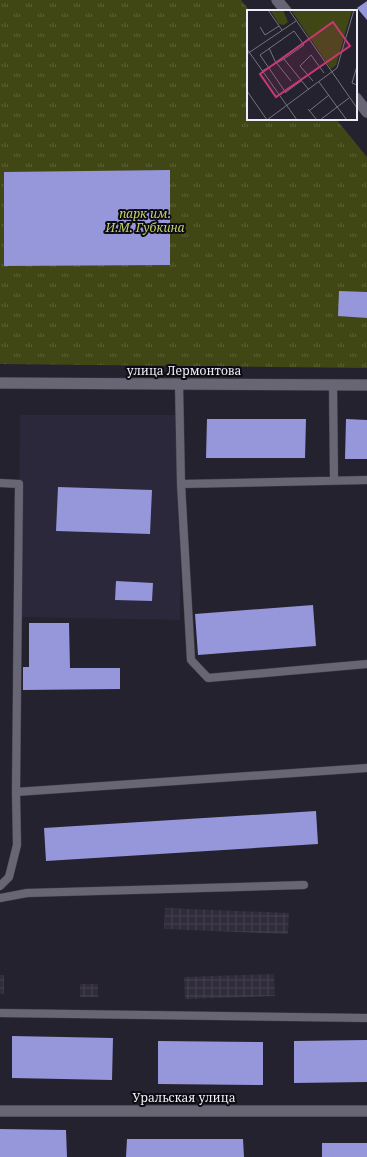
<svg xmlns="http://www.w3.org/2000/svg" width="367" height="1157" font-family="'Noto Serif',serif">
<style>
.built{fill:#2b283b}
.industrial{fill:url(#industrial-grid)}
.park{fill:url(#park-tufts)}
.building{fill:#9696db}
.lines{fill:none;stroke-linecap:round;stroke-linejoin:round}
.service-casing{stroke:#3f3d48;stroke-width:9}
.minor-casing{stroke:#3f3d48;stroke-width:12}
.tertiary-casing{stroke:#3f3d48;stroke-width:12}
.service{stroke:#686675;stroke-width:8}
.minor{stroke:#686675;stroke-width:11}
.tertiary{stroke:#686675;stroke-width:11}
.labels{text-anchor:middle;stroke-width:4;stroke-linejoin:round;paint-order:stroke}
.park-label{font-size:12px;font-style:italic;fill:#c4d36b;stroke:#0d0c12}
.street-label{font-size:12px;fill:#efeef7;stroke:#0d0c12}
.inset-road{fill:none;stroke:#75747e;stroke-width:1}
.view{fill:#c93872;fill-opacity:0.15;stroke:#c93872;stroke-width:2}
.inset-edge{fill:none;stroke:#efeef7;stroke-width:2}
</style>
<defs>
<pattern id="industrial-grid" width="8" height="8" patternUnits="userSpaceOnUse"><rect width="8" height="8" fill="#312c3c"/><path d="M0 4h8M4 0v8" fill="none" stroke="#45414f"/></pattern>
<pattern id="park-tufts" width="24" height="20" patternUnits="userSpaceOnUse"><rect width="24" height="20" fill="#404714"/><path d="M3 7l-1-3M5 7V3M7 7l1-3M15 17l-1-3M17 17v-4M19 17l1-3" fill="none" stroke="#5c6237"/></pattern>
</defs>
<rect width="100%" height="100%" fill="#23222e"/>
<path class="built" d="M20,415H182L180,620L18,617Z"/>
<path class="industrial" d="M165,908L289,913L288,934L164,929Z
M274,974L275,996L185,999L184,977Z
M0,975H4V994H0Z
M80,984H98V997H80Z"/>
<path class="park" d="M0,0H241L250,11H248V119H336L367,157V368L0,364Z"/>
<path class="building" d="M367,1V20L357,8Z
M170,170V265L4,266V172Z
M339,291L367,292V318L338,316Z
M207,419H306L305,458H206Z
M346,419L367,420V459H345Z
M58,487L152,490L150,534L56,531Z
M116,581L153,583L152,601L115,600Z
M313,605L316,646L198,655L195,614Z
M29,623H69L70,668H120V689L23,690V667H29Z
M316,811L318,844L46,861L44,828Z
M12,1036L113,1038L112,1080L12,1078Z
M367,1040V1082L294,1083V1041Z
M158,1041L263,1042V1085L158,1084Z
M0,1129L66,1130L67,1157H0Z
M127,1139H243L244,1157H126Z
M322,1143H367V1157H322Z"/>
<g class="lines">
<defs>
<path id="service" d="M179,384L181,484
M333,384L334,480
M367,480L181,484L191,660L208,678L367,664
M0,483L19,484L16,792L367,768
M0,886L9,877L17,845L16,792
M0,898L27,893L304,885
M0,1013L367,1018"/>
<path id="minor" d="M0,383L367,385
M0,1111H367"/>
<path id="tertiary" d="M277,0L286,11
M356,98L367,112"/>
</defs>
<use href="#service" class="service-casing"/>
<use href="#minor" class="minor-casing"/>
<use href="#tertiary" class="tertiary-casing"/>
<use href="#service" class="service"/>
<use href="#minor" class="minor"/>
<use href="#tertiary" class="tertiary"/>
</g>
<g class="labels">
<g class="park-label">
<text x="145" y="218">парк им.<tspan x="145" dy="14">И.М. Губкина</tspan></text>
</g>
<g class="street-label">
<text x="184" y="375">улица Лермонтова</text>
<text x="184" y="1102">Уральская улица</text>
</g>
</g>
<g transform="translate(247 10)">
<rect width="110" height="110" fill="#23222e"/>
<path d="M23,0H36L41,12L37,15L32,14Z" fill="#404714"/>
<path d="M44,0H105L89,55L84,59Z" fill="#404714"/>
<path class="inset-road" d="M21,0L35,20M42,0L110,98M13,17L18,25L32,16M22,38L28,51L44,71M0,39L50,110M0,44L49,11M110,56L105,73L110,75M15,61L37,49M66,71L53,56L64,45L77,63M72,72L99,109L97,110M0,81L20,110M39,82L54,71M39,83L13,45L47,21L57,35L37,49L62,80M61,99L70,110M62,101L82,85M20,110L90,58L107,0M73,110L102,88"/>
<path class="view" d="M86,12L103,36L29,87L13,64Z"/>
<rect width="110" height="110" class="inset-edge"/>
</g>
</svg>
